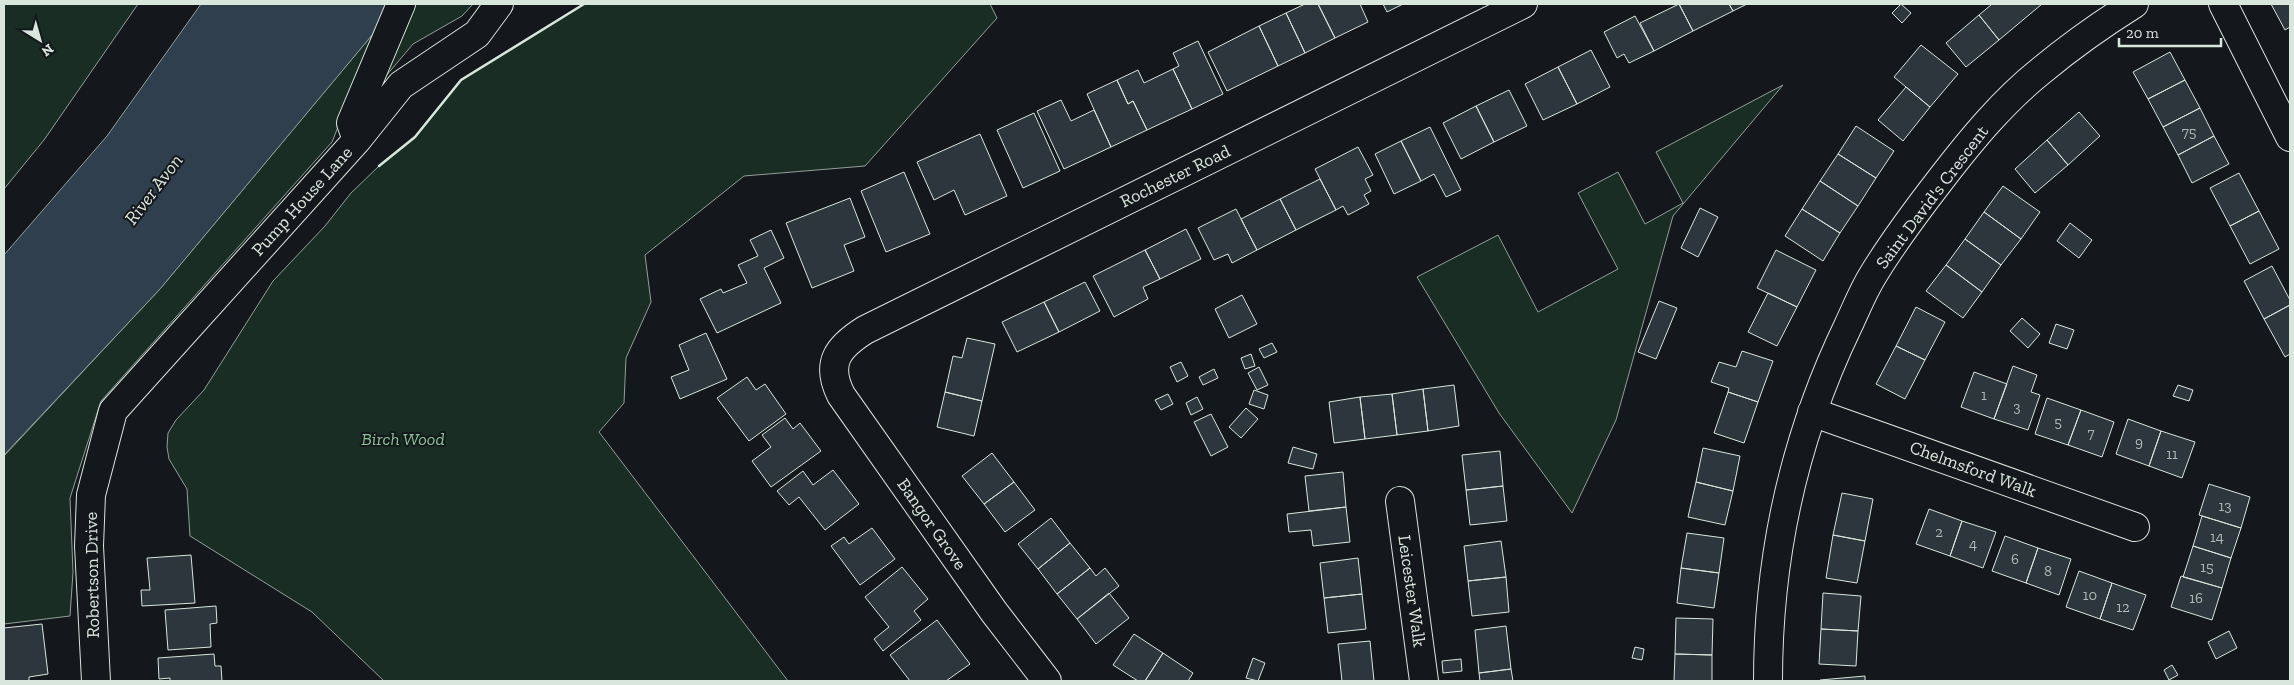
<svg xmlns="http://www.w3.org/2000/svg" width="2294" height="685" font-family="'Zilla Slab',serif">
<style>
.green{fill:#1a2d24;stroke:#939e99}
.water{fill:#2f3f4d;stroke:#939e99}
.building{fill:#2c363c;stroke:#d8e6dc}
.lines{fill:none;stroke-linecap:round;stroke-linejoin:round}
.minor-casing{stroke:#d8e6dc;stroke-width:30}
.minor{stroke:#14181c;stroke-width:28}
.wall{stroke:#d8e6dc;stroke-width:2.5}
.labels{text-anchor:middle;stroke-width:4;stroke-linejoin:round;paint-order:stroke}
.number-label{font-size:15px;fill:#adbab4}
.street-label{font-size:18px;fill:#d8e6dc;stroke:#14181c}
.park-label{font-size:18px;font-style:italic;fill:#8ac095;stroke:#14181c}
.water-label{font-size:19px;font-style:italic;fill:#d8e6dc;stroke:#14181c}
</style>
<rect width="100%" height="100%" fill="#14181c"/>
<path class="green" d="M4,4H138L44,140L4,189Z
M408,4H473L462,16L413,44L370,95Z
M584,4H990L997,18L865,166L744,176L645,255L651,302L626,358L624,403L599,432L788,681H384L312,612L190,536L187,489L169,459L167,447L168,433L176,420L204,390L273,281L325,226L351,193L379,166L415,137L461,80Z
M377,29L332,142L101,401L70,498L73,572L70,616L4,624V456L160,289Z
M1783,85L1673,216L1616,420L1572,513L1499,413L1417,277L1498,235L1538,312L1618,269L1578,193L1618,172L1645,224L1683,203L1656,152Z"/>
<path class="water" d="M201,4H398L160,289L4,455V255L107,136Z"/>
<path class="building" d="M1305,4H1318L1335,38L1305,53L1286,13Z
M1318,4H1360L1368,22L1335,38Z
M1383,4H1403L1387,12Z
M1679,4L1693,31L1654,51L1640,23Z
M1679,4H1729L1733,11L1693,31Z
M1729,4H1747L1733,11Z
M1901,4L1911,13L1902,23L1892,13Z
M1992,4H2042L1999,40L1979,15Z
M2271,4H2290V27L2285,30Z
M1286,13L1305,53L1278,66L1259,26Z
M1979,15L1999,40L1966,67L1946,43Z
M1635,16L1654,51L1629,63L1624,54L1617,58L1604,32Z
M1259,26L1278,66L1227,91L1208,52Z
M1198,41L1223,94L1192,109L1173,69L1179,66L1173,53Z
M1921,45L1958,74L1930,107L1894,77Z
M1591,50L1610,87L1577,104L1558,67Z
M2170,52L2185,80L2148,99L2133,72Z
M1558,67L1577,104L1543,120L1525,84Z
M1173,69L1192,109L1147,130L1133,101L1128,104L1117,80L1138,70L1144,83Z
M1117,80L1128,104L1133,101L1147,130L1111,147L1087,94Z
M2185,80L2200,108L2163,127L2148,99Z
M1906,87L1930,107L1903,141L1878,120Z
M1509,90L1527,126L1494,142L1476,106Z
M1061,100L1071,121L1094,110L1111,147L1064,169L1037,111Z
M1476,106L1494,142L1461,159L1443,123Z
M2200,108L2214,136L2178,155L2163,127Z
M2079,112L2100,136L2068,165L2047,140Z
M1034,113L1060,171L1023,188L997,130Z
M1856,126L1894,151L1876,178L1838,154Z
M1430,127L1461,190L1446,197L1434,174L1421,181L1401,141Z
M980,134L1007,196L965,215L954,190L934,200L917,162Z
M2214,136L2229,164L2192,183L2178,155Z
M2047,140L2068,165L2035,193L2015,169Z
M1401,141L1421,181L1394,194L1375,154Z
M1358,147L1373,175L1365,179L1371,191L1364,195L1369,204L1348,215L1343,206L1336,210L1315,169Z
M1838,154L1876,178L1858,206L1820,181Z
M904,172L930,234L886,252L861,191Z
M2239,173L2259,211L2230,226L2210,188Z
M1320,179L1336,210L1296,230L1280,199Z
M1820,181L1858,206L1840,233L1802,209Z
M2003,186L2040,212L2021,239L1984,212Z
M850,198L865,237L844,245L854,271L812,288L786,223Z
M1280,199L1296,230L1257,250L1241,219Z
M1700,208L1718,217L1698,257L1681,248Z
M1236,209L1257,250L1232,263L1228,254L1214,260L1198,228Z
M1802,209L1840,233L1823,261L1785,236Z
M2259,211L2279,249L2250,264L2230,226Z
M1984,212L2021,239L2001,265L1965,239Z
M2070,223L2092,240L2079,258L2057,241Z
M1186,229L1201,259L1160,279L1145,250Z
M771,230L784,258L764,268L781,303L717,333L700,299L721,289L723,293L747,283L738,265L758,256L750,240Z
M1965,239L2001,265L1982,292L1946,265Z
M1145,250L1160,279L1143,287L1148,299L1114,317L1093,276Z
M1776,250L1816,270L1797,307L1757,288Z
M1946,265L1982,292L1963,318L1926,291Z
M2272,266L2290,300V305L2264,319L2244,281Z
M1085,282L1100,311L1059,332L1044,302Z
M1768,293L1797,307L1777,346L1748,332Z
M1242,295L1257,324L1229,338L1215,309Z
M1659,301L1677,308L1656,359L1638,352Z
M1044,302L1059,332L1017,352L1002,322Z
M2290,305V354L2285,357L2264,319Z
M1916,307L1945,322L1925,360L1896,346Z
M2022,318L2040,334L2028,348L2010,331Z
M2056,324L2074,330L2067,349L2049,343Z
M706,333L727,379L680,399L671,377L689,370L679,345Z
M967,338L995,344L982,401L945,392L953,356L962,358Z
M1272,343L1277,352L1264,358L1259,349Z
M1896,346L1925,360L1905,399L1876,384Z
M1742,351L1773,361L1758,402L1728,392L1729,388L1711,382L1719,362L1736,367Z
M1251,354L1255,366L1245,369L1241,358Z
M1181,362L1188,376L1177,382L1170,367Z
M2013,366L2037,375L2031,392L2040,395L2028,430L1994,419Z
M1259,367L1268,385L1257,390L1248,373Z
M1214,369L1218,378L1203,385L1199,377Z
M1974,372L2007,384L1994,419L1961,407Z
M747,377L756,390L765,384L786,414L749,441L717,398Z
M1454,385L1459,426L1428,431L1423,389Z
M2178,385L2193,390L2189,401L2173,396Z
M1423,389L1428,431L1397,435L1392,394Z
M1254,390L1268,395L1264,409L1249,404Z
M945,392L982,401L974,436L937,427Z
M1728,392L1758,402L1744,443L1714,433Z
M1168,394L1173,404L1161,410L1155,400Z
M1392,394L1397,435L1365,439L1360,397Z
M1197,397L1203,409L1191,415L1186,403Z
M1360,397L1365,439L1334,443L1329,402Z
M2047,398L2081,410L2068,445L2035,434Z
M1246,408L1258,419L1241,438L1229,427Z
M2081,410L2114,422L2102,457L2068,445Z
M1211,414L1228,447L1211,456L1194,422Z
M785,418L793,429L800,423L821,451L771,487L752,461L771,447L762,435Z
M2128,419L2161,431L2149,466L2116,454Z
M2161,431L2195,442L2182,478L2149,466Z
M1293,447L1317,454L1313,469L1288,463Z
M1703,448L1740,456L1733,491L1696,482Z
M1500,451L1503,486L1466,490L1462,455Z
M992,453L1014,482L984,504L962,476Z
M833,470L859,504L825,530L799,497L789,505L777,491L803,471L813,485Z
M1343,472L1346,507L1309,511L1305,476Z
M1014,482L1035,510L1005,532L984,504Z
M1696,482L1733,491L1725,525L1688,517Z
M2209,484L2250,497L2241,528L2199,515Z
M1503,486L1507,521L1470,525L1466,490Z
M1842,493L1873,499L1865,541L1833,535Z
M1346,507L1350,542L1313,546L1311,530L1289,532L1287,514Z
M1929,509L1962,521L1950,556L1916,544Z
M2202,516L2241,528L2231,558L2193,546Z
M1051,518L1070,543L1038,569L1018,544Z
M1962,521L1996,532L1983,568L1950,556Z
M872,528L895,559L860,585L831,546L844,537L849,544Z
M1687,533L1724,538L1719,573L1681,568Z
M1833,535L1865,541L1857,583L1826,578Z
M2005,536L2038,548L2026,583L1992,571Z
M1501,541L1506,577L1468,581L1464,546Z
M1070,543L1090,568L1057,594L1038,569Z
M2193,546L2231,558L2222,588L2183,577Z
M2038,548L2071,559L2059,595L2026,583Z
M191,555L195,603L142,606L141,590H150L147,558Z
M1358,558L1362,594L1324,598L1320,563Z
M902,567L928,599L914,611L921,620L883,651L874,639L889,627L865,597Z
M1090,568L1096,576L1105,568L1119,586L1077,619L1057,594Z
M1681,568L1719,573L1714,608L1677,603Z
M2079,571L2112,583L2100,619L2066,607Z
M2181,576L2222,588L2212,620L2171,607Z
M1506,577L1509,612L1472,616L1468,581Z
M2112,583L2146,595L2133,630L2100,619Z
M1109,593L1129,618L1096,644L1077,619Z
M1823,593L1861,596L1858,631L1821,629Z
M1362,594L1366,629L1328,633L1324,598Z
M216,606L217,623L210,624L211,647L168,650L165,610Z
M1676,618L1713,619L1712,655L1675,654Z
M937,620L970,664L946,681H910L890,655Z
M42,624L48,674L29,677V681H4V628Z
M1506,626L1511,669L1479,673L1475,630Z
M1821,629L1858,631L1856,666L1819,664Z
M2229,631L2237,648L2216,659L2208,642Z
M1134,634L1163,653L1145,681H1138L1113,665Z
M1370,641L1374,681H1342L1338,644Z
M1635,647L1644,649L1642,660L1632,658Z
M1163,653L1193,673L1188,681H1145Z
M214,654L215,666H221L222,681H170V678L159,679L158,658Z
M1675,654L1712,655V681H1674Z
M1253,658L1265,663L1258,681L1246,678Z
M1461,659L1462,671L1443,673L1442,661Z
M2172,665L2178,675L2169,680L2164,670Z
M1511,669L1513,681H1480L1479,673Z
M1865,676V681H1820V680Z"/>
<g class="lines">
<defs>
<path id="minor" d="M2223,4L2290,137
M357,140L351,123L401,4
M1812,412L2135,527
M1400,501L1424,681
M96,681L89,546L91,495L113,411L357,140L401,85L477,34L499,4
M1047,681L994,612L841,395C825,363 838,347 865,330L1523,4
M1768,681C1768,557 1794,438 1848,326C1856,309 1863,291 1873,275C1893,242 1917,210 1941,179C1971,140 2003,101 2042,70C2071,46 2102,24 2134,4"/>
</defs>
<use href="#minor" class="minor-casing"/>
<use href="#minor" class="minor"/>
<path class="wall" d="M379,166L415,137L461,80L584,4"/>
</g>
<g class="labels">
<g class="number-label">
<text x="2189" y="137">75</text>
<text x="1984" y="400">1</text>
<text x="2017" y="412">3</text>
<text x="2058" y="427">5</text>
<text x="2091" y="438">7</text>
<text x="2139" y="447">9</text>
<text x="2172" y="459">11</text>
<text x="2225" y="511">13</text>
<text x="1939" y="537">2</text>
<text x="2217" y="542">14</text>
<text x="1973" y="549">4</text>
<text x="2015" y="564">6</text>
<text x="2207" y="572">15</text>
<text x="2048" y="576">8</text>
<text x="2090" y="600">10</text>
<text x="2196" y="603">16</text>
<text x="2123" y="612">12</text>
</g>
<g class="street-label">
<text transform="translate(1175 176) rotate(-26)" y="6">Rochester Road</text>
<text transform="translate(1932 197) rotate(-53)" y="6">Saint David's Crescent</text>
<text transform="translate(302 201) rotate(-48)" y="6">Pump House Lane</text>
<text transform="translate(1973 469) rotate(20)" y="6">Chelmsford Walk</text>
<text transform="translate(932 524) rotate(55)" y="6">Bangor Grove</text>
<text transform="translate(92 575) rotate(-91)" y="6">Robertson Drive</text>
<text transform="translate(1412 591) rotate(82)" y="6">Leicester Walk</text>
</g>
<g class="park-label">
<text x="403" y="445">Birch Wood</text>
</g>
<g class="water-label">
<text transform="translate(153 189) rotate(-53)" y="7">River Avon</text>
</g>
</g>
<rect width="2294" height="685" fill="none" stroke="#d8e6dc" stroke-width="10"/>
<g transform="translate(40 40) rotate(143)" stroke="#14181c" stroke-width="4" paint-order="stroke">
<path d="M0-4L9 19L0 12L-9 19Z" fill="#d8e6dc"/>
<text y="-8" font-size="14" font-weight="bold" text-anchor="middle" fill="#d8e6dc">N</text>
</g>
<path d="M2119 38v8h102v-8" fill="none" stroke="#d8e6dc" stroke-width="2.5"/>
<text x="2126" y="38" font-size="15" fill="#d8e6dc" stroke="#14181c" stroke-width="4" paint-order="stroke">20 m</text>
</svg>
